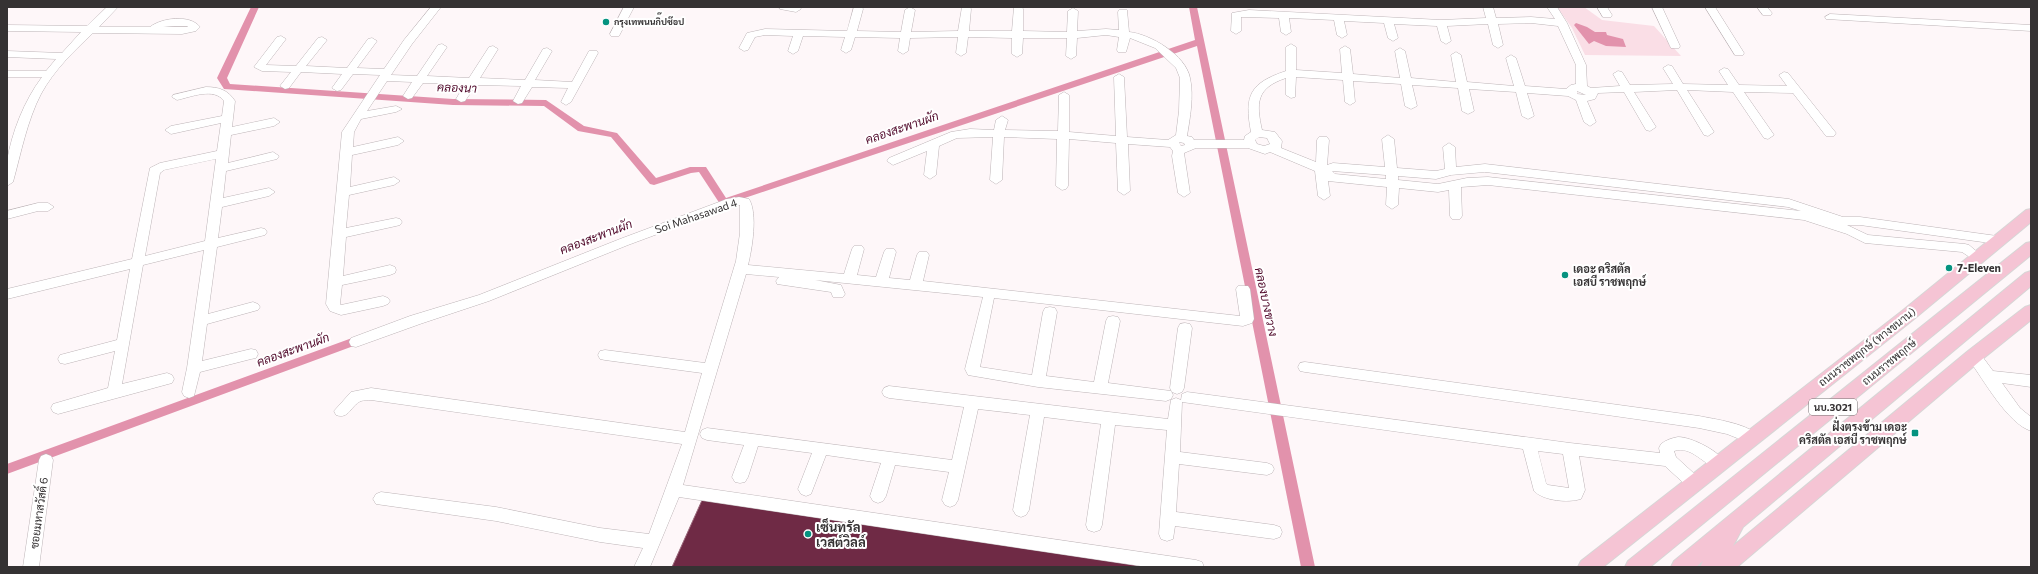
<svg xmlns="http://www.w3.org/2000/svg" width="2038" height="574" font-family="Commissioner,Sarabun,sans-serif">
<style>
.green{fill:#fadee6}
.water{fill:#e292ac}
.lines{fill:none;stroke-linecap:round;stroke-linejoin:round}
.canal{fill:#e292ac;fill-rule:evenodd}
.building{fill:#6f2a45;stroke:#9a687b}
.minor-casing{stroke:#bdb4b7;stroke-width:1}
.major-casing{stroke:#d7d6d6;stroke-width:2}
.minor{fill:#fff;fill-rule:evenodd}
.major{fill:#f5c4d4;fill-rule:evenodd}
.poi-dot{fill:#059380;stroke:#fff;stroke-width:1.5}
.labels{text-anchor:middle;stroke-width:4;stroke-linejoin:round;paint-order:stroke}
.far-poi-label{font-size:9px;font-weight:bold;fill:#353233;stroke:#fff;text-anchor:start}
.shield{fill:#fff;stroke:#727070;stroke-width:1}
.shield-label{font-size:10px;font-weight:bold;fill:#353233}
.street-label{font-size:11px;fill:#353233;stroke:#fff}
.poi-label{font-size:11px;font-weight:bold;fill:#353233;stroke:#fff;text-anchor:start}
.water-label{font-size:12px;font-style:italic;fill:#50092a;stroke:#fff}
.near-poi-label{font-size:13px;font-weight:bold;fill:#353233;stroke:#fff;text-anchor:start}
</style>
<rect width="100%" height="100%" fill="#fef7f9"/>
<path class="green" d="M1557,7H1584L1602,20L1654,26L1681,56L1585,55L1572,28Z"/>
<path class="water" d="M1576,23L1587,27L1595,32H1606L1607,35L1623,39L1626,47L1606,46L1594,41L1589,44L1574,25Z"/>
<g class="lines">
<path class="canal" d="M251,7H259L227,78L230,84L453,99L546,100L584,126L617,133L656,178L690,167H706L726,198L1195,40L1189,7H1197L1315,567H1301L1197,46L724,205L720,204L699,172L691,173L654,185L650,184L611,137L578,131L544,106L453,105L224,89L217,78Z
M363,334L367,335L369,338L367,341L7,474V464Z"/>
</g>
<path class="building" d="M703,498L1171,567H672Z"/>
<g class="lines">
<defs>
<path id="minor" d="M107,7H118L99,27H150C161,18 190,14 200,27L196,31L182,34L93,33C74,51 54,70 41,94C27,121 21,153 13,182L7,186C7,178 6,169 7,161C12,132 24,101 42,77H7V71H46L56,59L7,57V51L62,53L81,32L7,31V25L87,26ZM174,26H187L188,27H163Z
M431,7H441L412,44L391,75L417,76L438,45L442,44L447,47L427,76L469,78L489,47L493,46L498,49L480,78L525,80L543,49L547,48L552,51L535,80L572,82L589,51H597L598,53L571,102L566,105L561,102L568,88L532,87L522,103L518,104L513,101L521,86L476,85L465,101L461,102L456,99L465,84L423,83L412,98L408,99L403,96L412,82L387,81L367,111L396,106L402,109L396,112L361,119L354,132L353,147L398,137L404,141L398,145L352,155L350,187L394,177L400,181L394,185L349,195L346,228L396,218L400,219L402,222L400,225L396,226L346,237L343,276L390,265L395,267L396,270L395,273L390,275L342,285L340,304L341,305L383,296L388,298L390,301L388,304L383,306L341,315L330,311L326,304L342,132L380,75L353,74L341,90L337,91L332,88L342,74L301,72L289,88L285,89L280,86L291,72L262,71L254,67L277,37L281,36L286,39L266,65L296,66L318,38L322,37L327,40L306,66L347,68L368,39L372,38L377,41L357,68L384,69L404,40Z
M624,7H634L619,36H611L610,34Z
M779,7H800L801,9L796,12L780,9Z
M854,7H862L863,9L857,31L901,32L905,10L910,7L915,10L911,32L958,31L962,7H970L971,9L969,31H1012L1014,7H1022L1023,9V31L1067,32L1068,11L1073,8L1078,11L1077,31L1106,29L1119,30L1118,12L1119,10H1127L1129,32C1150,34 1186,55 1190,78C1194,96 1190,118 1187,136L1192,137L1194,140H1244L1245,136L1251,132C1244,95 1250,83 1286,71V47L1291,44L1296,47V70L1342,73L1340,49L1345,46L1350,49L1353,74L1400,78L1395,51L1400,48L1405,51L1411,78L1456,82L1451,55L1456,52L1461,55L1467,82L1514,86L1506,58L1511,55L1516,58L1525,86L1566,89L1571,85L1576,84V65L1558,26L1531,23L1498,24L1503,45L1498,48L1493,45L1488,24L1447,26L1451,41L1446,44L1441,41L1437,26L1394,24L1398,38L1393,41L1388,38L1384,23L1344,21L1347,35L1342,38L1337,35L1334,20L1289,18L1291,32L1286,35L1281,32L1279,18L1241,17V31L1236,34L1231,31L1232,13L1249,10L1441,20L1486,18L1483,7H1493L1496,18L1531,17L1555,19L1547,7H1557L1567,23L1586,65L1587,86L1591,88L1620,86L1613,74L1618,71L1622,72L1630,85L1673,84L1663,68L1668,65L1672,66L1683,84L1728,85L1719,71L1724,68L1728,69L1739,85L1787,86L1779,75L1784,72L1788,73L1836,133L1834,136H1826L1793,93L1744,92L1774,135L1768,139L1764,138L1733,92L1687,90L1714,132L1708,136L1704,135L1677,90L1634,92L1656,127L1650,131L1646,130L1624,92L1598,93L1595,99L1587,101L1596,122L1590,126L1584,122L1576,100L1568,96L1527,93L1534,116L1528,119L1522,116L1516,92L1469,89L1474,111L1468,114L1462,111L1458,88L1412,85L1417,106L1411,109L1405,106L1401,84L1353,81L1355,102L1350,105L1345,102L1343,80L1296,77L1295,97L1291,98L1286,95V78C1256,88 1256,103 1262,130L1275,132L1282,141L1281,148L1316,162L1317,140L1319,137H1327L1329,140L1327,165L1333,163L1385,167L1382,139L1388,135L1394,139L1397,168L1436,171L1445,169L1443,147L1449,143L1455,147L1456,167L1485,164L1789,199L1843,217H1860L1997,236L2001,237L2003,240L2001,243L1997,244L1860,225H1847L1868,235L1965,244L1969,245L1983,257L1981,260L1977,262L1962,252L1865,243L1847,234L1804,220L1488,185L1461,187L1462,216L1460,219H1452L1450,216L1449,190L1438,192L1399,188L1398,205L1392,209L1386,205L1387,187L1328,181L1330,196L1324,200L1318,196L1315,171L1270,152L1265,154L1248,148H1196L1184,153L1190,193L1184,197L1178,193L1172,156L1173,151L1170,147L1128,144L1130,191L1124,195L1118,191L1116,143L1069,139L1068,186L1066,189L1062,190L1056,186L1057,139L1004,137L1002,180L996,184L990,180L993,137L957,138L939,146L936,175L930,179L924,175L927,151L893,165L887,161L889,158L951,132L970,129L994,130L996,120L1002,116L1008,120L1005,130L1058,131L1059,95L1064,92L1069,95V132L1116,136L1114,77L1119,74L1124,77L1127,137L1168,140L1176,135L1179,111L1180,78L1176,68L1155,48L1130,38L1126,52H1118L1117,50L1119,37L1106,35L1077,38L1076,56L1071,59L1066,56L1067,38H1023L1022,54L1017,57L1012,54V38L968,37L966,53L961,56L956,53L958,37L910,38L908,51L903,54L898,51L900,38L855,37L851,50L846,53L841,50L845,37L803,36L798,51L793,54L788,51L793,36L765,35L755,37L748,50L744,51L739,48L747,33L765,29L847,31ZM1577,91L1586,95L1577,94ZM1259,137L1267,138L1270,144L1264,146L1257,144L1255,140ZM1179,142L1184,143L1185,145L1181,146ZM1332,171L1386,175V179L1335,174ZM1485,172L1788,207L1801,211L1488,177L1467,178L1438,184L1398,180V176L1436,179L1451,175Z
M1597,7H1607L1612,15L1611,17H1603Z
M1652,7H1662L1680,46L1679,48H1671L1670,46Z
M1705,7H1715L1744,53L1743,55H1735Z
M1757,7H1767L1772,13L1771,15H1763Z
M1830,14L2031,25V31L1826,19L1825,17Z
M206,87C219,87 228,90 235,101L232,127L274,118L280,122L274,126L231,135L228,163L273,152L279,156L277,159L226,171L223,198L269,188L275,192L269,196L222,207L218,238L261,228L265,229L267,232L265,235L217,247L208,314L253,302L258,304L260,307L258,310L207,324L202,361L251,349L256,350L258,354L256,358L251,359L200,372L194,396L189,398L184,396L182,392L187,368L204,250L143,265L122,384L167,373L172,375L174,379L172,383L58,414L53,412L51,408L53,404L108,388L115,351L65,364L60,363L58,359L60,355L117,340L130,269L7,299V289L132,259L150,168L160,163L217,151L221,123L171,134L165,130L171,126L222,116L224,101C214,87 191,97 177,100L172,97L173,95ZM216,159L205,241L145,256L160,173L164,170Z
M739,197L749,199C758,214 752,249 748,265L844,274L852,249L854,246H862L864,249L857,275L876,277L884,252L886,249H894L896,252L889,278L910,280L917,255L919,252H927L929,255L923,281L1240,316L1236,289L1238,286H1248L1250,289L1254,319L1252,323L1243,326L994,298L980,367L1032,375L1043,312L1045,308L1050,307L1055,308L1057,312L1046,376L1094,382L1106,321L1108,317L1113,316L1118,317L1120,321L1108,383L1171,391L1173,395L1171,399L1166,401L1038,387L968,375L965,369L983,297L815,280L841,285L845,294L843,297H833L831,292L777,284L776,281L779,277L746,274L683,485L1196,560L1202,562L1204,567H1147L679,497L650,567H634L643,548L600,542L496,521L376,504L373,499L376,494L381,492L496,507L600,528L649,534L682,444L371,400C368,400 364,400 361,401C351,405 349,420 336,415L334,411L351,392L371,388L685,432L702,373L605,360L600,359L598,355L600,351L605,350L705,363L736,261L740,233V205L733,206L628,245L489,301L420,324L356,347L351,346L349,342L351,338L410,316L479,295L620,239L727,199Z
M38,203H48L54,207L48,211H38L7,219V211Z
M1185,323L1190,324L1192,328L1184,388L1182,392L1177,394L1172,392L1170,388L1178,328L1180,324Z
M1974,351L1979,352L1993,371L2031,375V387L2002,383L2020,408L2031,417V431C2007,423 1984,380 1969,360L1967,356L1969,352Z
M1305,362L1699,416C1713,419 1753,424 1759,438L1757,442L1752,444L1727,434L1699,428L1305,372L1300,371L1298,367L1300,363Z
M889,386L1168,419L1171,400L1176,398L1181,400L1182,394L1187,392L1570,443L1660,453L1659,448L1661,444C1666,440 1672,438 1678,437C1692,437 1721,452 1726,464L1724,468L1719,470C1704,465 1691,445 1674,451L1676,457L1699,478L1702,483L1699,488L1694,489L1689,488L1665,466L1579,456L1585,490L1581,499C1568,503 1544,501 1534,491L1523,449L1182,402L1180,452L1267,463L1272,465L1274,469L1272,473L1267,475L1179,464L1176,512L1274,525L1280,527L1282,532L1280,537L1274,539L1175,526L1173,539L1167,541L1161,539L1159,534L1167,430L1115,425L1102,525L1100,530L1094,532L1088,530L1086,525L1101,424L1044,417L1029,510L1026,515L1021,517L1016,515L1013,510L1030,415L978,409L958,500L955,505L950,507L945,505L942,500L949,472L895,465L886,496L883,501L878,503L873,501L870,496L881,463L826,455L811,494L806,496L801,494L798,489L812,453L758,446L748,477L745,482L740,483L735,482L732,477L744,445L707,440L702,438L700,434L702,430L707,428L952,460L964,407L889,398L884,396L882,392L884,388ZM1538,451L1563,454L1569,488L1548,485L1546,483Z
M46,454L51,456L53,460L39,567H23L39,460L41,456Z"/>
<path id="major" d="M2031,209V222L1914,319L1603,567H1578L1581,561L1902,311L2026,210Z
M2031,242V255L1650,567H1625L1628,561L2026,243Z
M2031,271V286L1743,527L1733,546L1968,351L2025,307L2031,305V320L1980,361L1737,567H1700L1703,561L1696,567H1671L1674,561L2025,273Z"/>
</defs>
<use href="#minor" class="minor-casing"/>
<use href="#major" class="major-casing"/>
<use href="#minor" class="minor"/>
<use href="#major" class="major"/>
</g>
<g class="poi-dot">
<circle cx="606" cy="22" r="4"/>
<circle cx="1949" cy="268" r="4"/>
<circle cx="1565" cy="275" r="4"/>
<rect x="1911" y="429" width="8" height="8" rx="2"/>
<circle cx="808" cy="534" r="4"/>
</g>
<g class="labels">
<g class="far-poi-label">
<text x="614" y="25">กรุงเทพนนกิ๊ปช๊อป</text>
</g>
<rect class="shield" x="1809" y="399" width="48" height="16" rx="3"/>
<g class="shield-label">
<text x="1833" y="411">นบ.3021</text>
</g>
<g class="street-label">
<text transform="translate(696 216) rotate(-19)" y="4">Soi Mahasawad 4</text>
<text transform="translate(1867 347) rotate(-38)" y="4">ถนนราชพฤกษ์ (ทางขนาน)</text>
<text transform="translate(1889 362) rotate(-39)" y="4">ถนนราชพฤกษ์</text>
<text transform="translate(39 513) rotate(-82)" y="4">ซอยมหาสวัสดิ์ 6</text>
</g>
<g class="poi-label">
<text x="1957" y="272">7-Eleven</text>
<text x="1573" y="273">เดอะ คริสตัล<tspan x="1573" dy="13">เอสบี ราชพฤกษ์</tspan></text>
<text x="1907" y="431" text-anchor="end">ฝั่งตรงข้าม เดอะ<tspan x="1907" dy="13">คริสตัล เอสบี ราชพฤกษ์</tspan></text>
</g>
<g class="water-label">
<text transform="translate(457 88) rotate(2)" y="4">คลองนา</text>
<text transform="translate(902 128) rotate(-19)" y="4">คลองสะพานผัก</text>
<text transform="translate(596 237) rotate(-21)" y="4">คลองสะพานผัก</text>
<text transform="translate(1266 302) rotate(78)" y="4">คลองบางขวาง</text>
<text transform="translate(293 350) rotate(-20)" y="4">คลองสะพานผัก</text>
</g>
<g class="near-poi-label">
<text x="816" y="532">เซ็นทรัล<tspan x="816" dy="15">เวสต์วิลล์</tspan></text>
</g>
</g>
<rect width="2038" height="574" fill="none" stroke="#353233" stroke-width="16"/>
</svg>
